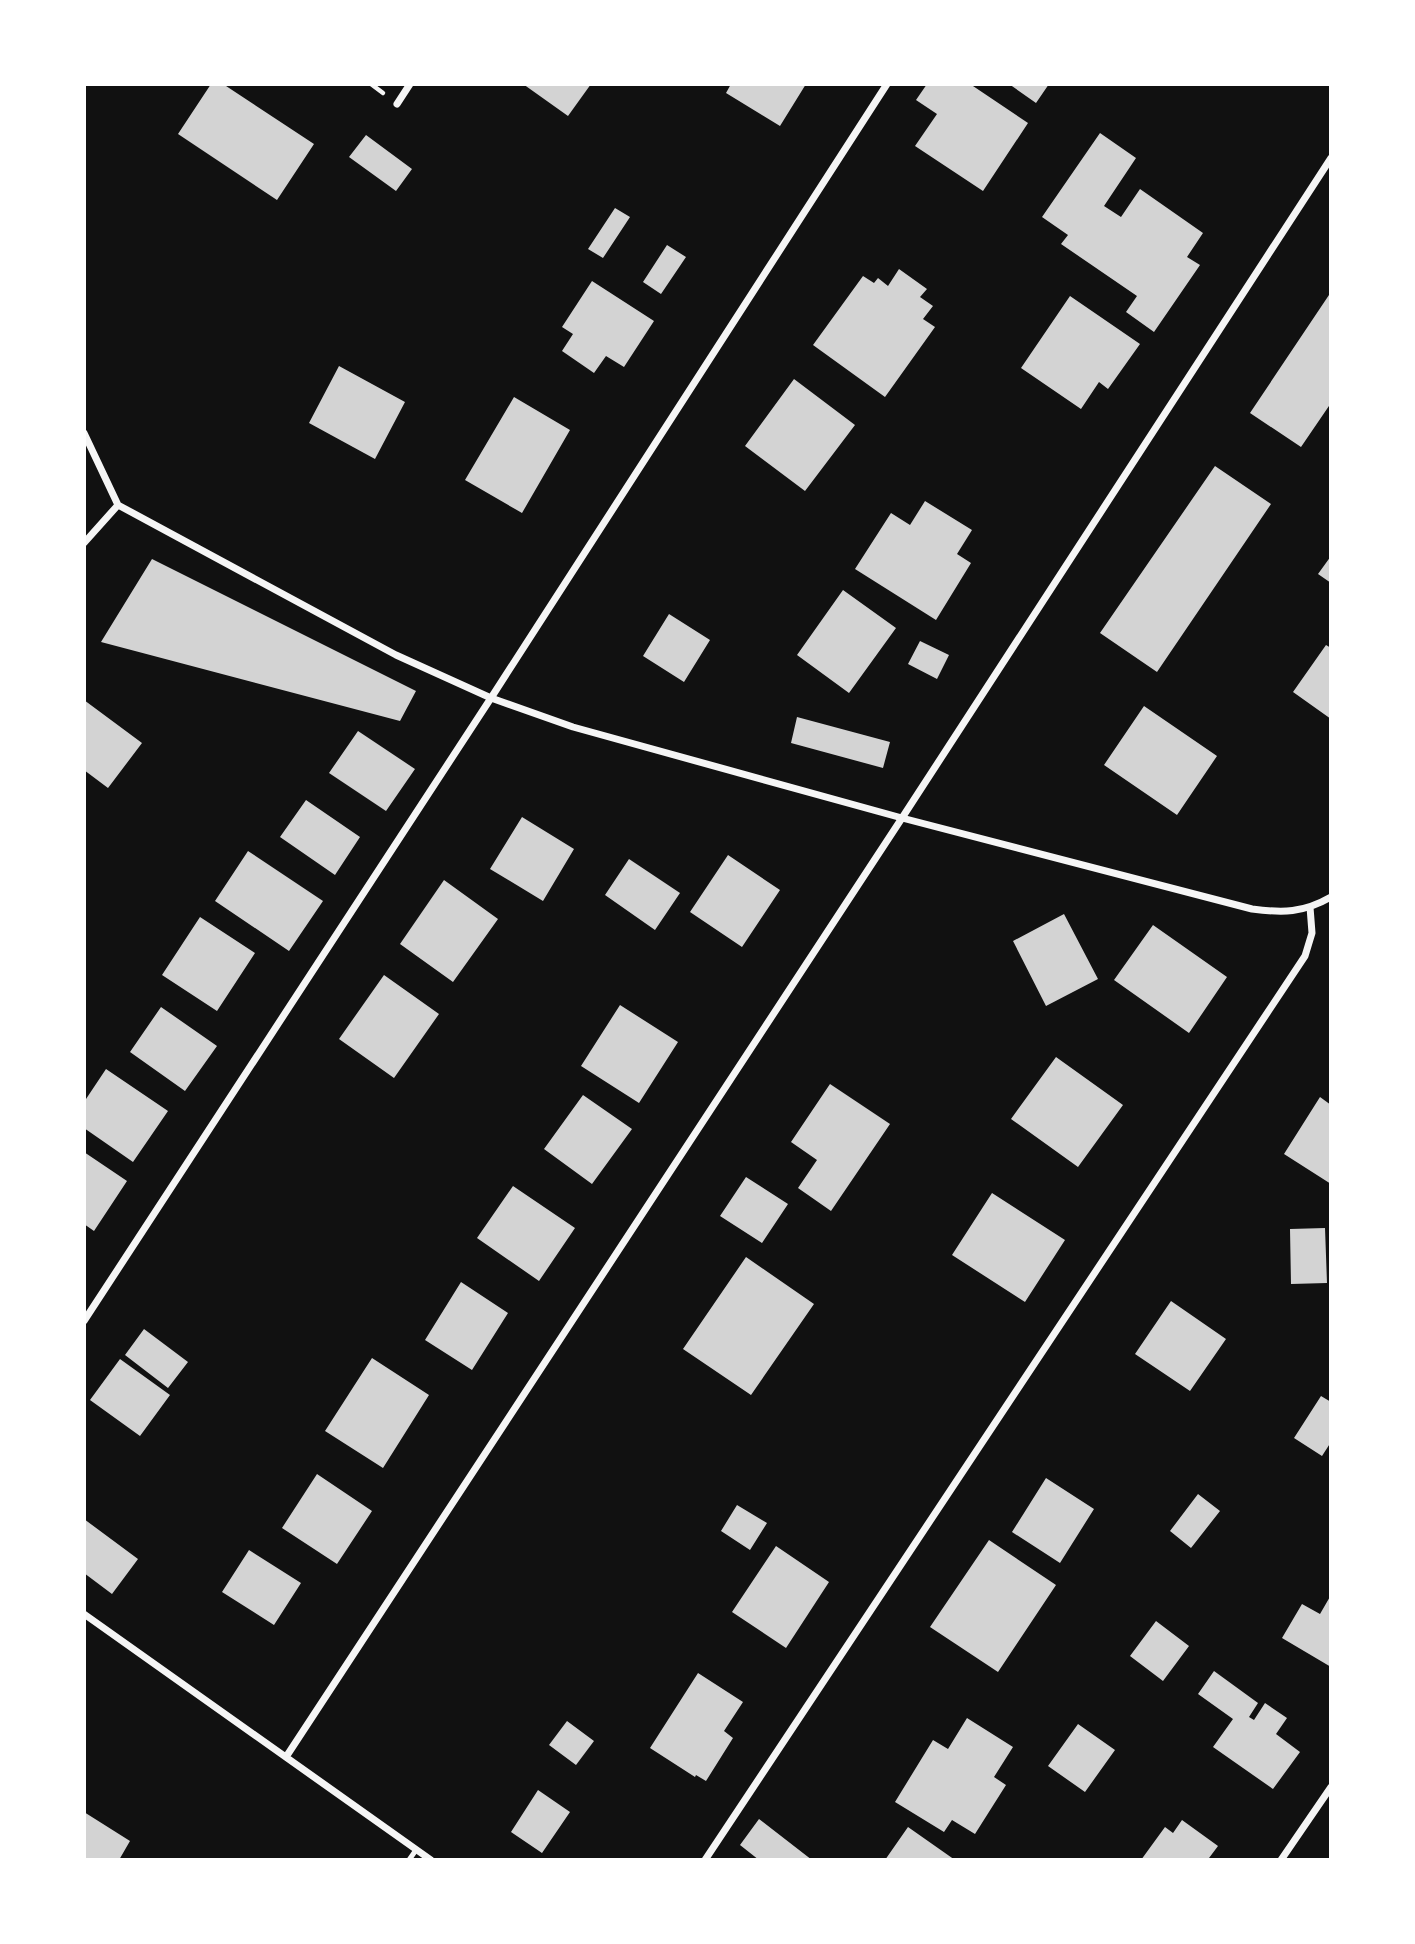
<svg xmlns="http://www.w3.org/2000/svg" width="1415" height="1944" font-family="'Fira Sans Condensed',sans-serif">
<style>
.building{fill:#d3d3d3}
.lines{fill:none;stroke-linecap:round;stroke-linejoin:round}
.path{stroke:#f5f5f5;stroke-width:4.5}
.service{stroke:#f5f5f5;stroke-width:5}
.minor{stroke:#f5f5f5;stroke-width:7}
</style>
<rect width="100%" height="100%" fill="#111"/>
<path class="building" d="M211,84H223L314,144L277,200L178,134Z
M523,84H591L568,116Z
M731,84H806L780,126L726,93Z
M927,84H970L1028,123L983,191L915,146L937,114L916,100Z
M1009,84H1049L1036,103Z
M1100,133L1136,158L1104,206L1121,217L1140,189L1203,233L1187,257L1200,265L1154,332L1126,312L1137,296L1061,244L1068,235L1042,217Z
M366,135L412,169L396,191L349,157Z
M615,208L630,217L603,258L588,249Z
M667,245L686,257L661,294L643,282Z
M899,269L927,289L920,297L933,306L923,319L935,327L885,397L813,345L863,276L874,283L878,278L888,286Z
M592,281L654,321L624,367L606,356L594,373L562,351L573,334L562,327Z
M1331,292V403L1301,447L1250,413Z
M1070,296L1140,344L1108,389L1099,382L1081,409L1021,368Z
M339,366L405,402L375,459L309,423Z
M794,379L855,425L805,491L745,446Z
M514,397L570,430L522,513L465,480Z
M1215,466L1271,504L1157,672L1100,633Z
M925,501L972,530L957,554L971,563L936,620L855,569L891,513L910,525Z
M1331,556V583L1318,574Z
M152,559L416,691L400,721L101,642Z
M843,590L896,628L849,693L797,655Z
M669,614L710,640L684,682L643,656Z
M920,641L949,655L937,679L908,664Z
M1326,645L1331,648V719L1293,692Z
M84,700L142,743L108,788L84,770Z
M1144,706L1217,756L1177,815L1104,765Z
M797,717L890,742L883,768L791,743Z
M358,731L415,769L386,811L329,773Z
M306,800L360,837L335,875L280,837Z
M522,817L574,849L543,901L490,869Z
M248,851L323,901L289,951L215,901Z
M728,855L780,890L742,947L690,912Z
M629,859L680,893L655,930L605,895Z
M444,880L498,919L453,982L400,944Z
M1064,914L1098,979L1046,1006L1013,941Z
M200,917L255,953L217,1011L162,975Z
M1153,925L1227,977L1189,1033L1114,980Z
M384,975L439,1014L394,1078L339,1039Z
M620,1005L678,1042L639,1103L581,1066Z
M161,1007L217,1046L185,1091L130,1052Z
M1056,1057L1123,1105L1078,1167L1011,1119Z
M106,1069L168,1111L133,1162L84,1128V1102Z
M830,1084L890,1124L831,1211L798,1188L817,1160L791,1142Z
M583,1095L632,1129L592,1184L544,1149Z
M1320,1097L1331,1105V1184L1284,1154Z
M84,1152L127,1181L94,1231L84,1224Z
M746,1177L788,1204L762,1243L720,1216Z
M513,1186L575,1228L539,1281L477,1238Z
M992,1193L1065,1240L1025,1302L952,1255Z
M1325,1228L1327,1283L1291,1284L1290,1229Z
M746,1257L814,1304L751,1395L683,1349Z
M461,1282L508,1313L472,1370L425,1340Z
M1171,1301L1226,1339L1190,1391L1135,1354Z
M144,1329L188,1362L168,1388L125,1355Z
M372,1358L429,1395L383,1468L325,1431Z
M120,1359L170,1395L140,1436L90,1400Z
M1321,1396L1331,1402V1442L1322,1456L1294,1438Z
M317,1474L372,1511L337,1564L282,1528Z
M1046,1478L1094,1509L1060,1563L1012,1532Z
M1198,1494L1220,1511L1191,1548L1170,1531Z
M737,1505L767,1523L750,1550L721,1531Z
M84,1519L138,1559L112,1594L84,1573Z
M989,1540L1056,1585L998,1672L930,1627Z
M776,1546L829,1582L786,1648L732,1612Z
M249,1550L301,1583L274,1625L222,1592Z
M1331,1595V1667L1282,1638L1302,1604L1320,1614Z
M1156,1621L1189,1646L1163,1681L1130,1656Z
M1214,1671L1258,1703L1249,1717L1254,1720L1265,1703L1287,1718L1276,1734L1300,1752L1273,1789L1213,1747L1233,1719L1198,1694Z
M698,1673L743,1702L724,1731L733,1738L706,1781L696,1775L695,1777L650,1748Z
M967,1718L1013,1747L994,1777L1006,1785L975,1834L952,1820L944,1832L895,1802L933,1740L948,1749Z
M567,1721L594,1741L576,1765L549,1745Z
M1078,1724L1115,1750L1085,1792L1048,1766Z
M538,1790L570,1812L542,1853L511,1832Z
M84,1812L130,1841L119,1860H84Z
M759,1819L812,1860H759L740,1845Z
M1182,1820L1218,1846L1209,1858L1212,1860H1141L1165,1827L1173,1833Z
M908,1827L955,1860H885Z"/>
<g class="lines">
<path class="path" d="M371,84L383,93"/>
<path class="service" d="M409,1860L416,1850"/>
<path class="minor" d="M397,104L410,84
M84,433L118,505L396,655L491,698L573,727L902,818L1252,909C1283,913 1303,913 1331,897
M84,543L118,505
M84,1321L491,698L887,84
M84,1614L431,1860
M286,1757L902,818L1331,158
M705,1860L1305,956L1312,933L1310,907
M1281,1860L1331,1787"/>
</g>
<rect width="1415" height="1944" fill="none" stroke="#ffffff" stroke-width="172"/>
</svg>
